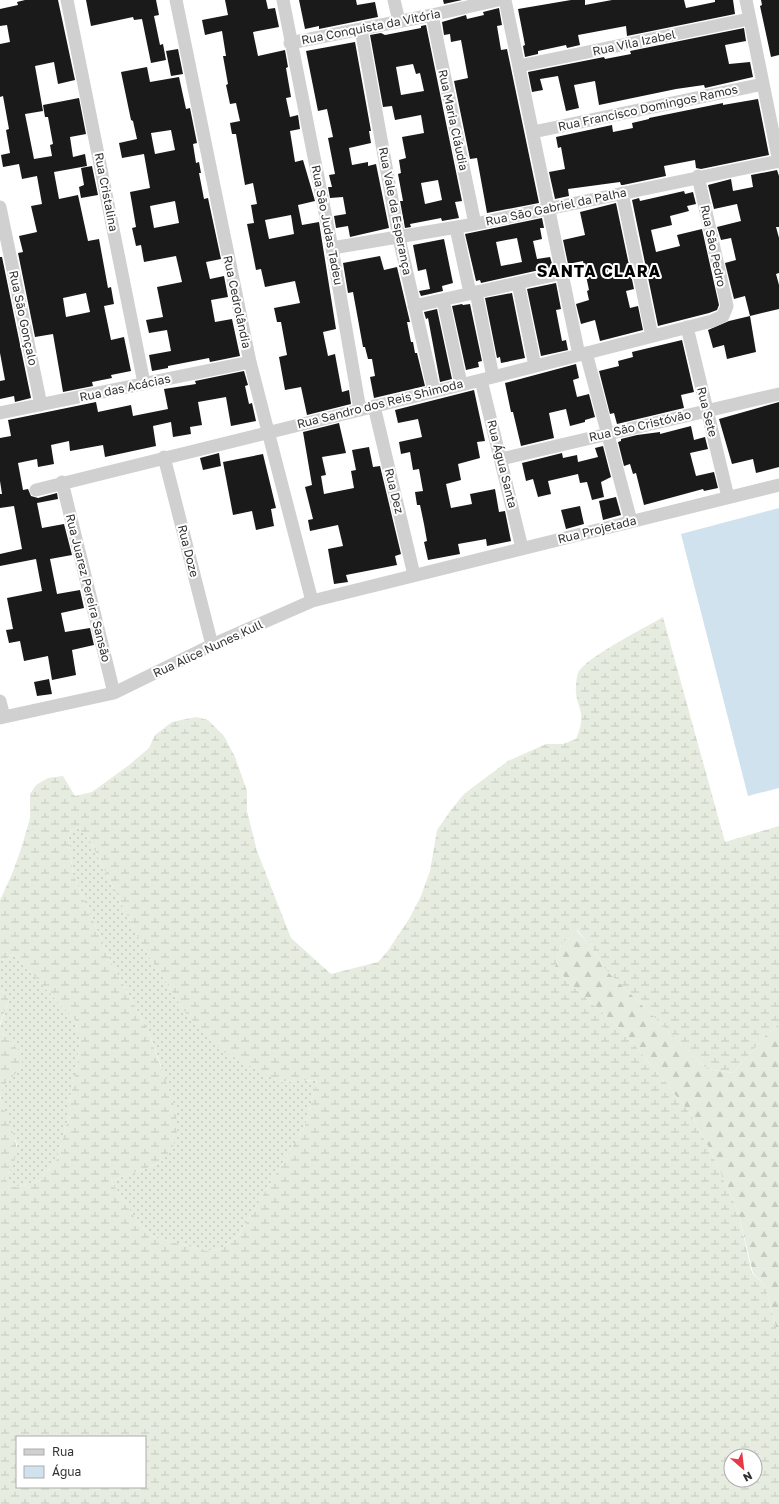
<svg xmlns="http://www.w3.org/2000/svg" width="779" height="1504" font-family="'Golos Text',sans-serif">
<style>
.grass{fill:url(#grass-dots)}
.forest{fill:url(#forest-firs)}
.wetland{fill:url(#wetland-marsh);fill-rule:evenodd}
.water{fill:#cfe2ee}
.building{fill:#1a1a1a;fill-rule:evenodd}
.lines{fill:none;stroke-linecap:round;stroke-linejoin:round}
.minor{stroke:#d0d0d0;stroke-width:13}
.labels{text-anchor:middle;stroke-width:4;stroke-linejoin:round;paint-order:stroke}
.street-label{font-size:12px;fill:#333;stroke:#fff}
.district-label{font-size:16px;font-weight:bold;letter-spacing:1px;fill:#000;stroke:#fff}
</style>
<defs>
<pattern id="grass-dots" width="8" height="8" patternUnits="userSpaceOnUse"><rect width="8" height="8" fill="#e6ecdf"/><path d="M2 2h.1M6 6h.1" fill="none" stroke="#c6cbc0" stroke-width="1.8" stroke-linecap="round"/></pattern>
<pattern id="forest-firs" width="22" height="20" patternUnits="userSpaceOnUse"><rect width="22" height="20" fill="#e6ecdf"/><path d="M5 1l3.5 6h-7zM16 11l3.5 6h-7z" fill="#c6cbc0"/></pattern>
<pattern id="wetland-marsh" width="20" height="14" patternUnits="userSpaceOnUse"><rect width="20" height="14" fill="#e6ecdf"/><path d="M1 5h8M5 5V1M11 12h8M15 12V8" fill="none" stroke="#c6cbc0"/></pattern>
</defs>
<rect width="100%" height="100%" fill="#fff"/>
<path class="grass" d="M77,827L90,841L143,947L187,1015L204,1032L279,1082L317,1080L305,1126L238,1236L222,1248L207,1251L153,1237L139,1224L111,1181L150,1167L163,1160L162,1068L147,1028L111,962L73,874L68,835Z
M13,954L75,1020L80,1040L77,1065L69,1102V1115L57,1159L39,1181L15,1187L3,1179L10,1171L17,1144L4,1113L0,1095L4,1085L16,1071L21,1068L19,1051L3,1034L0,1026L9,1000L4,992L0,991V960L6,959Z"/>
<path class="forest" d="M576,930L591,946L605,969L707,1069L733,1073L765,1036L779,1024V1338L765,1285L753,1273L738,1211L709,1148L690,1113L623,1031L570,984L555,967L561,944Z"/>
<path class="wetland" d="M663,617L725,842L779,826V1024L765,1036L733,1073L707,1069L605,969L591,946L577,930L561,944L555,967L570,984L623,1031L690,1113L709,1148L738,1211L752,1273L765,1285L779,1338V1504H0V1096C8,1131 30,1146 4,1179L15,1187L39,1181L57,1159L69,1115V1102L77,1065L80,1040L75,1020L13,954L6,959L0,960V900L12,874L22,846L30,818V794L36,785L48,778L63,776L75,796L92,792L129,765L149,748L155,735L172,722L196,717L208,720L224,736L235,757L247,791V811L257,851L291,938L331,974L378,962L387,952L409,919L421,896L430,871L437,830L451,810L464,794L508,761L546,744H563L576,739C589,709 574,708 576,685C576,682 577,676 578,673C586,657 645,628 663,617ZM77,827L90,841L143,947L187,1015L222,1051L279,1082L317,1080L305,1126L238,1236L222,1248L207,1251L153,1237L139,1224L111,1181L150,1167L163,1160L174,1145L178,1127L173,1100L147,1028L111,962L73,874L68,835ZM17,1437H145V1487H17ZM731,1456H755V1480H731Z
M0,991L4,992L9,1000L0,1024Z
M0,1026L3,1034L19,1051L23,1066L4,1085L0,1095Z"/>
<path class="water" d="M779,508V788L748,796L681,534Z"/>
<path class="building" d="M25,0H58L75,80L58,84L54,62L35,66L43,111L25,114L34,159L52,156L50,145L53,144L48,117H45L43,105L79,98L86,134L70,137L73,157L85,154L87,166L54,172L59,199L78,195L88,241L99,239L108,288L111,287L114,304L104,306L111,340L124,337L131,371L111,375L112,378L92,382L93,386L63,392L53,334L35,337L18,253L23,252L19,236L37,232L31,206L42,204L37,176L22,179L19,164L3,167L1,155L10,153L6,130L9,129L3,96L0,97V44L10,42L7,25L0,26V9L18,5L17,2ZM86,293L90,312L66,317L63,298Z
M86,0H156L159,15L154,16L160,45L163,44L166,60L151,63L142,19L134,20L133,17L91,26Z
M225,0H266L268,9L275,8L279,27L253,32L258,56L285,50L288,67L286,68L291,97L286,98L290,117L298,115L300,129L290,131L295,162L303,160L315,201L298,205L302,225L319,222L336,329L323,332L328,356L335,354L342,392L349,390L351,404L307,415L301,387L285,390L279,357L287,355L281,322H277L274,308L300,303L295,281L265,287L261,269L256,270L247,224L254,223L251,205L257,204L253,183L245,185L236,134H232L230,123L240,121L236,103L230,104L226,85L228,84L223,56H226L222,31L205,35L202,20L228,15ZM291,215L294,234L269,239L265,220Z
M299,0H356L357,5L375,2L378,17L319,29V26L305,29Z
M443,0H462L444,4Z
M571,0H585V5L612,0H684L686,8L715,2V0H733L735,14L627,36L626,26L578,35L580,45L567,48L566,45L538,51V54L525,57L523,46L525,45L518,9Z
M761,0H779V55L771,57L760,6L762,5Z
M499,8L502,25L497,26L501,50L507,49L539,203L487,213L477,158L470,159L454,81L468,78L461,40L451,42L450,34L444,35L442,22L466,15L467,19L484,15L483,12Z
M426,25L462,201L455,202L459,218L442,221L441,218L410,224L411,227L405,228L400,201H403L398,174L401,173L399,160L406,158L402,137L424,133L421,115L395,120L392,106L383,107L370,35L381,33L385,35L421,28V26ZM413,64L416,74L420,73L424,91L401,95L396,67ZM438,180L442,200L425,204L421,183Z
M744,28L746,41L725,45L729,64L750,62L753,77L705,88L704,85L676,89L599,105L595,81L574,85L579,108L566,111L558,76L540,79L543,90L532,92L528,72L604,57L605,59L631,54L630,51Z
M355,42L371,131H369L371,143L349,148L352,165L368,162V166L376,164L389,228L350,237L348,226L336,228L334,216L346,214L343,197L330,198L328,187H332L329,175L335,174L328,138L333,137L327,109L318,111L306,51Z
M178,49L183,74L171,76L166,51Z
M147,67L150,82L179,77L186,109L190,108L197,143L193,144L196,163L199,162L201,173H199L204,199L208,198L221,259L206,262L210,279L224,276L228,297L211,300L215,322L232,319L240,356L210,362L209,358L168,366V368L152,371L149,355L171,351L167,330L149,333L146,320L163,317L157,287L182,282L176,256L144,262L141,245L136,246L132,228L136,227L130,192L150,188L144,154L122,158L119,143L137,139L133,121L131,120L121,72ZM171,130L175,150L155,154L151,133ZM175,201L179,223L154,228L150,206Z
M758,99L769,155L701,169L696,168L695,160L664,166L666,176L623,185H621L620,182L568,189L569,196L555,199L549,172L565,169L561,147L558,148L556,137L612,125L613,132L633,128L632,123L649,119V118L723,103V105Z
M92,166L98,195L81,198L79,187L84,185L81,168Z
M777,170L779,176V227H776L779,238V273L776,274L779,285V309L750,316L745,296L734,299L725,263L736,260L731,238L721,240L717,227L741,221L737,204L714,209L708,185L731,179L733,191L753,187L751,175Z
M684,191L685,194L693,192L696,204L687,206L689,211L670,216L672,225L651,230L656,252L680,246L677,235L702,229L719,305L717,310L709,313L658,326L632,200L639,198L640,201Z
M616,203L634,289L626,291L630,308L638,306L643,330L600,341L595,320L581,324L576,304L589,300L587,291L589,290L583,261L568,264L563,240L585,235L580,212Z
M542,218L544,228H540L542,239L533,241L537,259L550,257L553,267L481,283L480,280L476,281L465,234ZM517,238L522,262L501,266L496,242Z
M444,239L453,283L442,286L443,291L421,296L419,291L430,289L426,269L418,271L413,245Z
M380,256L384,270L397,267L410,322H407L411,342H413L415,353H417L425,386L374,398L370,377L375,376L372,359H368L365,347H363L353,292L348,293L343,263Z
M0,257H2L31,398L15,402L14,396L0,399V381L5,380L0,353Z
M556,283L561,309L556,310L562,341L566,340L568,350L541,356L527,289Z
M512,293L525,358L501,363L500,357L497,358L485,298Z
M462,304L463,305L470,304L482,361L478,362L479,367L466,370L452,306Z
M437,309L452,379L440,382L428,318L426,319L424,312Z
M750,316L756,352L727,359L724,345L713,348L708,330L729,321Z
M682,340L694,392L681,395L684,408L617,424L614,413L610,414L599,371L619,366L618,361L633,357L632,352Z
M576,364L579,378L573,380L577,397L589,394L595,417L585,420V422L570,426L566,409L549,413L554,438L521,446L513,412H511L505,383Z
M244,371L248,385L245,386L249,404L252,403L256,421L231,426L226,397L198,402L202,425L190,427L191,434L173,437L171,422L153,426L156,446L105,457L103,445L70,451L69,441L51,445L54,464L38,467L37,459L18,463L23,490L28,489L31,496L38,498L57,493L58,499L37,503L42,528L64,524L72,555L50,559L57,594L80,590L84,608L61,613L65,632L90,628L94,645L72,650L76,675L52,680L48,656L24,661L20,641L9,643L6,630L13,629L7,598L42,591L36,559L0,566V554L22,549L14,506L0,508V494H2L0,481V438L11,436L8,420L96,402L98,412L131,405L133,416L168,409L164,389L196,384L195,381Z
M474,390L485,441L477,442L480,458L458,464L461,480L446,484L451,508L472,504L470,494L495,489L499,512L505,511L511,541L487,546L486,539L458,544L460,554L428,560L424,542L427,541L424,524L420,505H417L415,492L423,491L419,469L413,470L410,452L401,454L399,442L422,437L418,419L398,423L395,410Z
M779,402V467L756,473L753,459L732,464L719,419Z
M339,423L346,453L322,457L326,475L321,476L324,494L354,488L351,471L356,470L352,450L369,447L373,467L380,466L401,554L395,556L397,565L346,575L348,582L334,584L328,549L343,546L338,525L310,531L308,520L313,519L305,487L312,485L303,432Z
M691,426L694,440L705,437L708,449L690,453L696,476L714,472L718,488L704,491L703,489L644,505L636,473L633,474L630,464L624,466L618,442L621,441V439L637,435L660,432V434Z
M603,446L611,477L601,482L604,497L592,500L587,482L580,483L578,474L548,481L551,494L538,497L533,479L526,481L522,463L562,453L563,458L577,455L578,462L598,457L595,448Z
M219,453L221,466L203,470L200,458Z
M263,454L276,508L271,509L274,526L256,530L252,511L233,515L223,462Z
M616,497L621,515L603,520L599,501Z
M580,506L584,524L566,529L561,510Z
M49,679L52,694L37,696L34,682Z"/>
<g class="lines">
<path class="minor" d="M67,0L144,383
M176,0L250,362L312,601
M283,0L332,248L360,410
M394,0L399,21
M505,0L579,355
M746,0L779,162
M432,15L475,224
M361,29L399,238L434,391
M290,43L432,15L498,0
M519,66L749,19
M533,132L763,84
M622,193L652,336
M0,207L41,405
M456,228L470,293
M332,248L475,224L779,161
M518,283L535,366
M476,292L493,377
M443,300L461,384
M414,306L563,273
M687,327L728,497
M586,353L631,521
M481,380L522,548
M374,406L414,575
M0,413L250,362
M164,457L212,645
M501,459L779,394
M62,482L114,693
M36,490L493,377L712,321L723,316L727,306L698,176
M0,701L4,717
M0,718L114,693L212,645L312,601L779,485"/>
</g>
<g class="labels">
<g class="street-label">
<text transform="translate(371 27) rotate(-11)" y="4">Rua Conquista da Vitória</text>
<text transform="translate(634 43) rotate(-12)" y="4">Rua Vila Izabel</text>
<text transform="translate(648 108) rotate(-12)" y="4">Rua Francisco Domingos Ramos</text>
<text transform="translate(453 120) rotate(78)" y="4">Rua Maria Cláudia</text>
<text transform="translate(106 192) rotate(79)" y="4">Rua Cristalina</text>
<text transform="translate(556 207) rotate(-12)" y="4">Rua São Gabriel da Palha</text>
<text transform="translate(395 211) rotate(79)" y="4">Rua Vale da Esperança</text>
<text transform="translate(327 225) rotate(79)" y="4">Rua São Judas Tadeu</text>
<text transform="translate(713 246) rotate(78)" y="4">Rua São Pedro</text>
<text transform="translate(237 302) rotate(78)" y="4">Rua Cedrolândia</text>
<text transform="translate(23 318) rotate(78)" y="4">Rua São Gonçalo</text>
<text transform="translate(125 388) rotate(-12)" y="4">Rua das Acácias</text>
<text transform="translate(380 404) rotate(-14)" y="4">Rua Sandro dos Reis Shimoda</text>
<text transform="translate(707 412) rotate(76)" y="4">Rua Sete</text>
<text transform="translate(640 426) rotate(-13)" y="4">Rua São Cristóvão</text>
<text transform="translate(502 464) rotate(76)" y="4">Rua Água Santa</text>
<text transform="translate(394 491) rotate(76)" y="4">Rua Dez</text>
<text transform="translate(597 530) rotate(-14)" y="4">Rua Projetada</text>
<text transform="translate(188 551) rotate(76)" y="4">Rua Doze</text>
<text transform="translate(88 588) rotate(76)" y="4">Rua Juarez Pereira Sansão</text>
<text transform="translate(208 649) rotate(-25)" y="4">Rua Alice Nunes Kull</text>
</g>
<g class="district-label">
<text x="599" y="277">SANTA CLARA</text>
</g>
</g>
<rect x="16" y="1436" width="130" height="52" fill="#ffffff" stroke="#adadad"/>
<rect x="24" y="1449" width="20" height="6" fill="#d0d0d0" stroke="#adadad"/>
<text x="52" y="1456" font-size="12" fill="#333333">Rua</text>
<rect x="24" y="1466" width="20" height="12" fill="#cfe2ee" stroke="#adadad"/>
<text x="52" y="1476" font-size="12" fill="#333333">Água</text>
<g transform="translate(743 1468) rotate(152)"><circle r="19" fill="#ffffff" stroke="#adadad"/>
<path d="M0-3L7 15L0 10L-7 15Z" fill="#e63946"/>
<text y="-6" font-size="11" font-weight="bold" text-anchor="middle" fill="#333333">N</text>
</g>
</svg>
